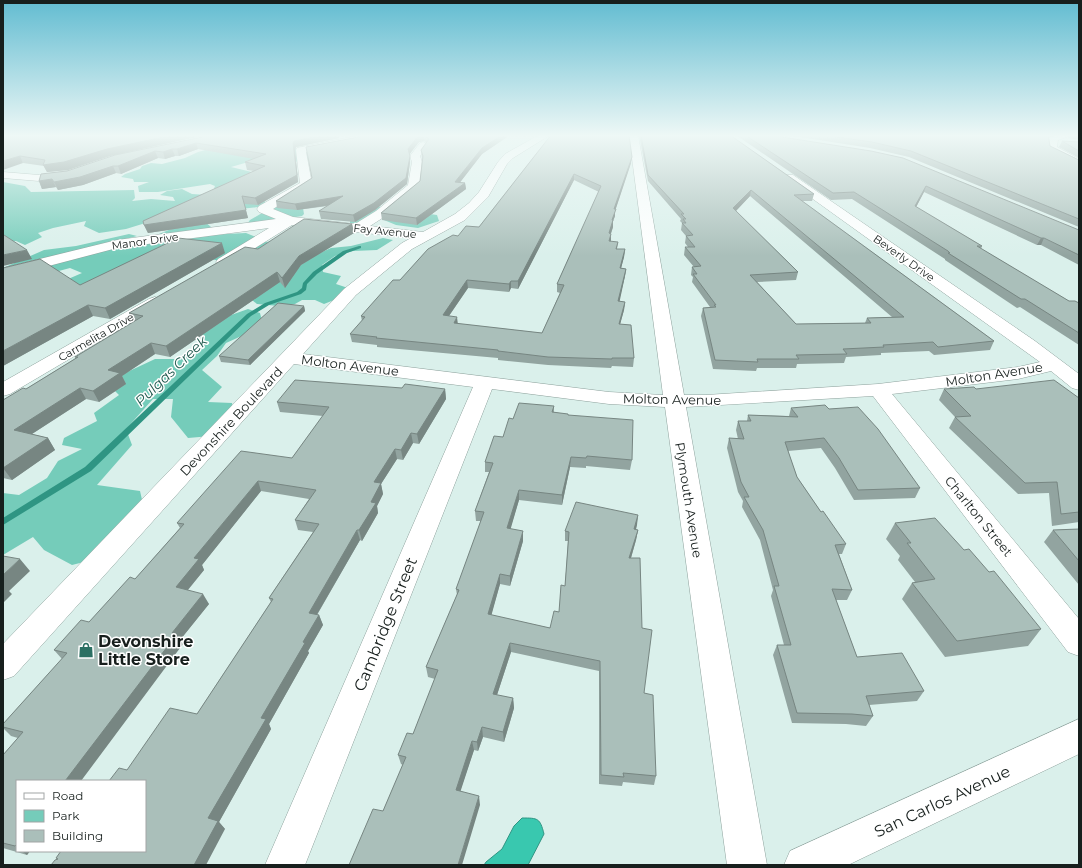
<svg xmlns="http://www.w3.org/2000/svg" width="1082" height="868" font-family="Montserrat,sans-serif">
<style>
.green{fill:#75ccba}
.water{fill:#39c8af;stroke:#2f9583}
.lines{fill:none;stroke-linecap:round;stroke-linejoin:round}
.stream{fill:#2f9583;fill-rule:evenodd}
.minor-casing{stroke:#8ea29d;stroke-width:1}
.major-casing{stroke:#8ea29d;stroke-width:1}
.minor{fill:#fff;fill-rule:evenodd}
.major{fill:#fff;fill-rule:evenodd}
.wall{fill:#92a4a0;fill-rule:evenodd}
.shaded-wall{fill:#778682}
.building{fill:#aabfba;stroke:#778682;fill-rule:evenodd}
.labels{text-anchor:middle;stroke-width:3;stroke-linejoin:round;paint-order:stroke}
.far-street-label{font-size:11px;fill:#171f1d;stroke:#fff}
.street-label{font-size:13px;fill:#171f1d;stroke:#fff}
.water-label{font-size:14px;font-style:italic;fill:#215a4f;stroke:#fff}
.near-street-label{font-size:16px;fill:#171f1d;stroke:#fff}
.near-poi-label{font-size:16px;font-weight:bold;fill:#171f1d;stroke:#fff;text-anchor:start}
</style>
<rect width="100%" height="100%" fill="#daf0eb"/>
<path class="green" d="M220,146L292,148L312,152L311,159L278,165L259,159L231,167L260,174L213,191L215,186L210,184L158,192H139L138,186L149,182H134L133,179L121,177L125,174L140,169L142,166L151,163L162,164L185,158L198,152Z
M3,182L25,186L31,192L134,190L135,198L132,201L151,199L175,201L173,197L160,195L167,191L182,189L192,194L207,195V204L126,229L99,233L84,226L86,221L53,228L38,233L42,237L25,245L16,241L3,244Z
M289,197L303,208L304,214L302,216L278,220L271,227L265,229H250L247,224L250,220Z
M263,200L268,204L258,207L222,211L203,220L211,227L207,235L246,233L256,237L252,243L280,241L221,261L204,258L3,312L52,286L82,273L70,268L3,286V268L44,250L76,246L129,234L137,236L111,243L132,245L186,223L213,204Z
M361,204L437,215L439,221L418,228L396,225L384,220L383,216L358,223H350V219Z
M383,238L393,240L377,250L353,251L335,256L322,265L323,272L341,276L336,284L348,288L339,298L324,304L315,300H302L295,304L279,306L257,304L252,300L315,255L331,248L351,246Z
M248,309L260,313L262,321L246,334L226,343L217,356L202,370L222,387L208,402L232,403L234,414L211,436L188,438L171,417L173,399H153L126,429L132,445L97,485L140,491L143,504L115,554L72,565L44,550L33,537L3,555V493L19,495L47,478L58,461L82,449L62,445L64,438L97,421L94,413L119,395L112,388L123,374L155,359H180L201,342L206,324Z"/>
<path class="water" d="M522,818C538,818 540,818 544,834L528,865H484L486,862L502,849L514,826Z"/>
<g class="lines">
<path class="stream" d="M359,246H361V248L347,253L317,274L307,284L306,290L301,294L269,305L251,316L91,471L3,525V518L85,467L247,314L265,303L297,292L302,288L303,283L313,272L343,251Z"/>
<defs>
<path id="minor" d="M362,135H378L373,138L306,152L312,184L273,209L293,217L355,224L376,211L408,185L412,162L410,156L420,143L423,142L428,145L420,156L422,162L420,186L384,217L370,226L423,232L455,214L469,203L479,192L498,162L505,154L539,135H550L513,158L507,164L488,197L465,220L412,249L356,295L303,354L609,392L663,395L629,135H638L684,395H706L878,384L1018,367L1040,362L785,179L783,177L785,175H793L1035,341L1079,374V390L1072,388L1051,371L1018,379L892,394L1079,619V656L1068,652L873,396L686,407L767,865H727L665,407L609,404L492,389L305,865H265L473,387L294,364L14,676L3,680V644L344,289L402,243L411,238L292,225L228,265L223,266L218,265L216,262L218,259L269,228L117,248L3,278V268L117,240L276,219L259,212L257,209L259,206L300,183L296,150L297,148Z
M1056,135H1068L1067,137L1058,140L1057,147L1079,159V166L1048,150L1047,148L1049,138Z
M69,171L75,174L73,176L39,181L3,178V172L39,175Z
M155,297L161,299L163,302L161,305L10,394L3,396V382L149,299Z"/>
<path id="major" d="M1079,719V754L848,865H784L790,851Z"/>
</defs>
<use href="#minor" class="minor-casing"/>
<use href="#major" class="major-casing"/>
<use href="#minor" class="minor"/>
<use href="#major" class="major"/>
</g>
<path class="wall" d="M6,135H205L110,156L68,170L47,172L44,166L23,163Z
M212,135L339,138L296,147L295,150L298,182L258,205L244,204L248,218L148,233L144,225L254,171L247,170L245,162L254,159L198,149L179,156H175L165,159L158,158L121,174L116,173L83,185L58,190L56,187L42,189L39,181L67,171Z
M369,135H510L482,154L460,182L465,183L466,189L417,225L382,220L381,213L420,181L422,159L421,150L426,143L424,141L419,142L409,154L410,162L407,184L375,210L355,222L321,219L319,211L328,206L297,210L277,208L276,201L312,178Z
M551,135L631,163L615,211V216L613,221V227L611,234L610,242H618L617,249H625L624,257L621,268L626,269L625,276L619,301L625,302L624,310L620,324L634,358L633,367L612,366L611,368L548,365L498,360V358L377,347V345L352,342L350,334L362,321L361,316L400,280L458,236L479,227ZM574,180L599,192L557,284V292L560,293L542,333L458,324L449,316L468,288L509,292L511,288L518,289Z
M638,135H730L814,194L812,201H802L994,341L990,350L934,355L929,351L881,353V355L846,357L844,363L797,364L796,368H757L756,371L713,369L701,316L703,308L710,307L692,282L693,277L691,275L692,267H694L684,255L685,247H688L685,243L686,236L681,230L682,223L680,221L681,219L648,181L639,135ZM750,196L892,317L867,318L865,323L796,324L757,282L796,280L798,272L736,211Z
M736,135H769L1079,230V265L1041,245H1037L924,192L916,207L982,246L981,249L1069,301L1079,303V345L1020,307L1017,308L945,260V259L852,199L831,200Z
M787,135H1051L1049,137L1050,146L1079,160V227L909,157L870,148Z
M1069,135H1079V140L1068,138Z
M1062,141L1079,142V158L1059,147Z
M352,224L354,233L301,265L285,288L280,282L170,357L155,354L122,376L126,384L99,402L86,399L32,434L48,438L55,450L12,480L3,478V400L26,389L76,358L75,357L133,322L129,313L258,249Z
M225,253L110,319L93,316L3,366L80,285Z
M304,306L305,311L250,365L221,362L219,356Z
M402,388L445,389L446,399L419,444L413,443L403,460L397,459L381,484L383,494L377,506L378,513L362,541L360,540L317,615H319L323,625L308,651L309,653L269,724L271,729L219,822L225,829L57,859L56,858L127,770L197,714L271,602L269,598L313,532L298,530L295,520L309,499L261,491L202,565L204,570L188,590L209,604L180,640L183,644L17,781V851H30L27,855L3,848V755L18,738L11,736L3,728V724L62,659L54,650L89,622L135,579L180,528L177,523L292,458L323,416L280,412L277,402Z
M944,389H976L1079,398V522L1052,526L1049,493L1018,494L949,428L955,417L939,400Z
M554,406V412L568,415L632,460L630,470L586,466V468L570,467L562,505L519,500L510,529L523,541L510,586L500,584L491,615L550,628L559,612L565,586L568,541H565V531L638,515L636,530H638L636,540L631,558L644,693L656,776L654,785L623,782L622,786L599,784V671L511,652L497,695L513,698L514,708L504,742L483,737L478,751L474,750L460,791L480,805L383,811L403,765L401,764L398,755L413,734L435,679L428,677L426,667L457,595L456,589L481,521H476L475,511L489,472H485V462L503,437L513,419Z
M791,408L829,409L920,488L915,498L854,500L835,468L821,448L788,451L797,477L821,512L846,544L842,554H839L852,590L847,600H836L857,657L924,691L917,701L869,705L873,716L866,726L846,724L792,723L773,655L777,645H784L771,596L773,590L760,540L742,507L743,501L738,492L727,448L729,438L738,439L736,430L738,421H747L748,415L789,416Z
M895,523L964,550L989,572L1041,629L1028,646L945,657L902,599L912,583L915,582L898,560L900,556L886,539Z
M1079,529V585L1044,542L1053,530Z"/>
<path class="shaded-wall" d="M173,135H205L110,156L68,170L47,172L43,165L107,149Z
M324,135H339V138L296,147L295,150L298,182L258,205L255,198L293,143L294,141Z
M423,135L424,141L419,142L409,155L408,149L418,136Z
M502,135H510L482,154L455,189V182L482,148Z
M196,143L198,149L179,156L177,149Z
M172,149L175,156L165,159L163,152Z
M155,151L158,158L121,174L118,166Z
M20,156L23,163L3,170V161Z
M410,156V162L407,184L375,210L355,222L353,215Z
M632,157L631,163L615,211V216L613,221V227L608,241L609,233L614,209Z
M113,166L116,173L83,185L58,190L54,182Z
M574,174V180L518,289V281Z
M52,179L56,187L42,189L39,181Z
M465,183L466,189L417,225L416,218Z
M926,186L924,192L913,213L915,206Z
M751,190L750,196L732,215L733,208Z
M343,196L344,203L297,210L295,204Z
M246,210L248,218L148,233L144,225Z
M352,224L354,233L301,265L285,288L282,278L299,256Z
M611,234V241L608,249L609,241Z
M1041,238H1044L1041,245H1037Z
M222,243L225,253L110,319L105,308Z
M625,249L624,257L619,276L620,268Z
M27,250L32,259L3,266V255Z
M626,269L625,276L618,309V301Z
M277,272L280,282L170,357L166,346Z
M467,280L468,288L444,323L443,315Z
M511,281V288L509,292V284Z
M625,302L624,310L618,332L619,324Z
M88,305L93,316L3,366V351Z
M304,306L305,311L250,365L248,360Z
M457,317L458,325L454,323Z
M151,343L155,354L122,376L126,384L99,402L93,391L108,370Z
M80,388L86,399L21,441L14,430Z
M445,389L446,399L419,444L417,434Z
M411,433L413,443L403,460L401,450Z
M48,438L55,450L12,480L3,468Z
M395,449L397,459L381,484L383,494L377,506L378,513L362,541L359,530L371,502L374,482Z
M571,457L570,467L562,505V495Z
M258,481L261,491L202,565L204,570L181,598L176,587L194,558Z
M519,490V500L508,538L507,528Z
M638,515L637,525L633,539L634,529Z
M357,530L360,540L312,623L309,613Z
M638,530L636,540L628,568L629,558Z
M523,531V541L510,586V576Z
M20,559L30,571L9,591L12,594L3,603V575Z
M500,574V584L489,624L488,614Z
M203,594L209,604L180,640L183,644L81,781H65L172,633Z
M319,615L323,625L308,651L309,653L269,724L271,729L219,822L225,829L206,865H194L208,818L261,718L303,642Z
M510,643L511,652L494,704L493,694Z
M513,698L514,708L504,742L503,732Z
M482,727L483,737L478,751L477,742Z
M472,741L474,750L458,799L456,790Z
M479,796L480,805L462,865H458Z
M22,851H30L27,855Z"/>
<path class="building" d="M3,135H173L107,149L64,162L43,165L45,160L20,156L3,161Z
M212,135H324L294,141L293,143L297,175L255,198L242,196L246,210L144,225L143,221L265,166L245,162L266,154L196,143L177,149H172L163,152L155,151L118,166H113L80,177L54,182L52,179L39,181L41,174L67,171L115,155Z
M369,135H502L482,148L455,182L465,183L416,218L381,213L420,181L423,156L421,150L429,139L423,135L418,136L408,149L410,156L406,178L374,203L353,215L319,211L343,196L295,204L276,201L312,178L306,147Z
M551,135H629L632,157L614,209H616L612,220H613L609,233L611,234L609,241L618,242L616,249H625L620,268L626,269L618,301L625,302L619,324L631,325L634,358H612V359L548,357L498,351V350L376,338L377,337L350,334L365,317L361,316L393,280H400L428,249L453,235L458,236L466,226L479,227ZM574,174L601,186L557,284L564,285L542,333L454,323L457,317L443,315L467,280L509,284L511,281H518Z
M641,135H730L814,194L794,195L994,341L938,347L933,342L883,345L884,347L843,349L847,354L796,355L799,359H757L758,362L715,360L703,308L716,307L714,305H716L693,274H697L692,267L701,266L685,247H695L686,236L693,235L682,223H686L683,219H686L681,214H684L648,175ZM751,190L904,317L867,318L871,323L796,324L750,275L798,272L733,208Z
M745,135H769L871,151L903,158L1079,230V255L1044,238H1041L926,186L915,206L982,246H977L1069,301H1075L1079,303V333L1025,299H1021L948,253H950L948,251L854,192L833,193Z
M823,135H1048L1050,146L1079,160V219L911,151L872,142Z
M1062,141L1079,142V151Z
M304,219L352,224L299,256L282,278L277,272L166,346L151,343L108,370L120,373L93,391L80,388L14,430L48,438L3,468V400L23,388L26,389L78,357H75L143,316L129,313L245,247L258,249Z
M3,235H4L27,250L3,255Z
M178,238L222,243L105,308L88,305L3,351V268L40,259L80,285Z
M278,303L304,306L248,360L219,356Z
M295,380L402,388L405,384L445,389L417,434L411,433L401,450L395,449L374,482L381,483L371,502L376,503L359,530H357L309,613L319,615L303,642L305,643L261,718L266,719L208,818L218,821L194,865H51L55,860L58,859L56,858L61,851H145V781H109L119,768L127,770L170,708L197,714L273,599L269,598L319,524L295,520L316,490L258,481L194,558L199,559L176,587L203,594L172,633L177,634L65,781H17V844L15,846L3,843V755L23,732L3,727V724L67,653L54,650L81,620L89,622L130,577L135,579L184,524L177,523L241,451L292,458L329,407L277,402Z
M1054,380L1079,398V512L1061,514L1057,482L1025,483L955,417L971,416L944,389L974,387L976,389Z
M519,403L554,406L552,412L568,414V415L633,420L632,460L587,456L586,458L571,457L562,495L519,490L507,528L523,531L510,576L500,574L488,614L550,628L554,611L559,612L561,585L565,586L569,532L565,531L576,502L638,515L634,529L638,530L629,558H640L642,628L652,630L644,693L653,695L656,776L623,773L624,777L601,775L600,661L510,643L493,694L513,698L503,732L482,727L477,742L472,741L456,790L479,796L458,865H349L373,809L383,811L406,757L398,755L407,733L413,734L438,670L426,667L459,590L456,589L484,512L475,511L493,463L485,462L494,436L503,437L509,418L513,419Z
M825,405L829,409L858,407L878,429L920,488L858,490L839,458L824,438L785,442L797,477L821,512L823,511L846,544L835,545L852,590L832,589L857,657L902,653L924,691L866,696L873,716L852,714L797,713L777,645H791L774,586H779L763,530L744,497H749L741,482L729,438L744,439L738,421H751L748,415L798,417L791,408Z
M935,518L964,550L969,549L989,572L994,571L1041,629L957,641L912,583L935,579L907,543H911L895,523Z
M1079,529V561L1053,530Z
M3,556L20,559L3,575Z"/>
<linearGradient id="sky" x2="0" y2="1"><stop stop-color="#62bcd1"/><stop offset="0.53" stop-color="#eef8f6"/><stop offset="1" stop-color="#eef8f6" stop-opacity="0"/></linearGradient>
<rect width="1082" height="256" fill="url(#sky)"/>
<defs>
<symbol id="shop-bare" viewBox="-9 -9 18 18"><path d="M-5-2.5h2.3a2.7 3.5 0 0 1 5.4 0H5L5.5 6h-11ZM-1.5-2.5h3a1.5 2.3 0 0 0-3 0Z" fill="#2c7063" stroke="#fff" stroke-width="2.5" paint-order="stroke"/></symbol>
</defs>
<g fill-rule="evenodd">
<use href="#shop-bare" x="75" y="639" width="22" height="22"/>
</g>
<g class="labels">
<g class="far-street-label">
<text transform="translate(385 231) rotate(6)" y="4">Fay Avenue</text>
<text transform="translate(145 241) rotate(-8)" y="4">Manor Drive</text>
<text transform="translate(904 258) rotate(35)" y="4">Beverly Drive</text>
<text transform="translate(96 337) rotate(-30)" y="4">Carmelita Drive</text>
</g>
<g class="street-label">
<text transform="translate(350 365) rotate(7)" y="5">Molton Avenue</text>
<text transform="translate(994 374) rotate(-9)" y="5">Molton Avenue</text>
<text transform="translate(672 399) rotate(1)" y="5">Molton Avenue</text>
<text transform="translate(231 421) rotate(-47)" y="5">Devonshire Boulevard</text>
<text transform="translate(689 500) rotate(81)" y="5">Plymouth Avenue</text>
<text transform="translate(979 516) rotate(51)" y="5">Charlton Street</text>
</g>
<g class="water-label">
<text transform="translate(171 371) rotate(-44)" y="5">Pulgas Creek</text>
</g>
<g class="near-street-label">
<text transform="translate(385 624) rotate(-68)" y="6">Cambridge Street</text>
<text transform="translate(942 801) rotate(-25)" y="6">San Carlos Avenue</text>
</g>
<g class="near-poi-label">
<text x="98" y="647">Devonshire<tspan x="98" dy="18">Little Store</tspan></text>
</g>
</g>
<rect width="1082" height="868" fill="none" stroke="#171f1d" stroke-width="8"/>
<rect x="16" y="780" width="130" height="72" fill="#ffffff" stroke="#a2a5a5"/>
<rect x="24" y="793" width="20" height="6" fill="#ffffff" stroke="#a2a5a5"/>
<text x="52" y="800" font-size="12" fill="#171f1d">Road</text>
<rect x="24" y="810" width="20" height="12" fill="#75ccba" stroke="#a2a5a5"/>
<text x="52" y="820" font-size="12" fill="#171f1d">Park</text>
<rect x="24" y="830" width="20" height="12" fill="#aabfba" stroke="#a2a5a5"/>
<text x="52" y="840" font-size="12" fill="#171f1d">Building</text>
</svg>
